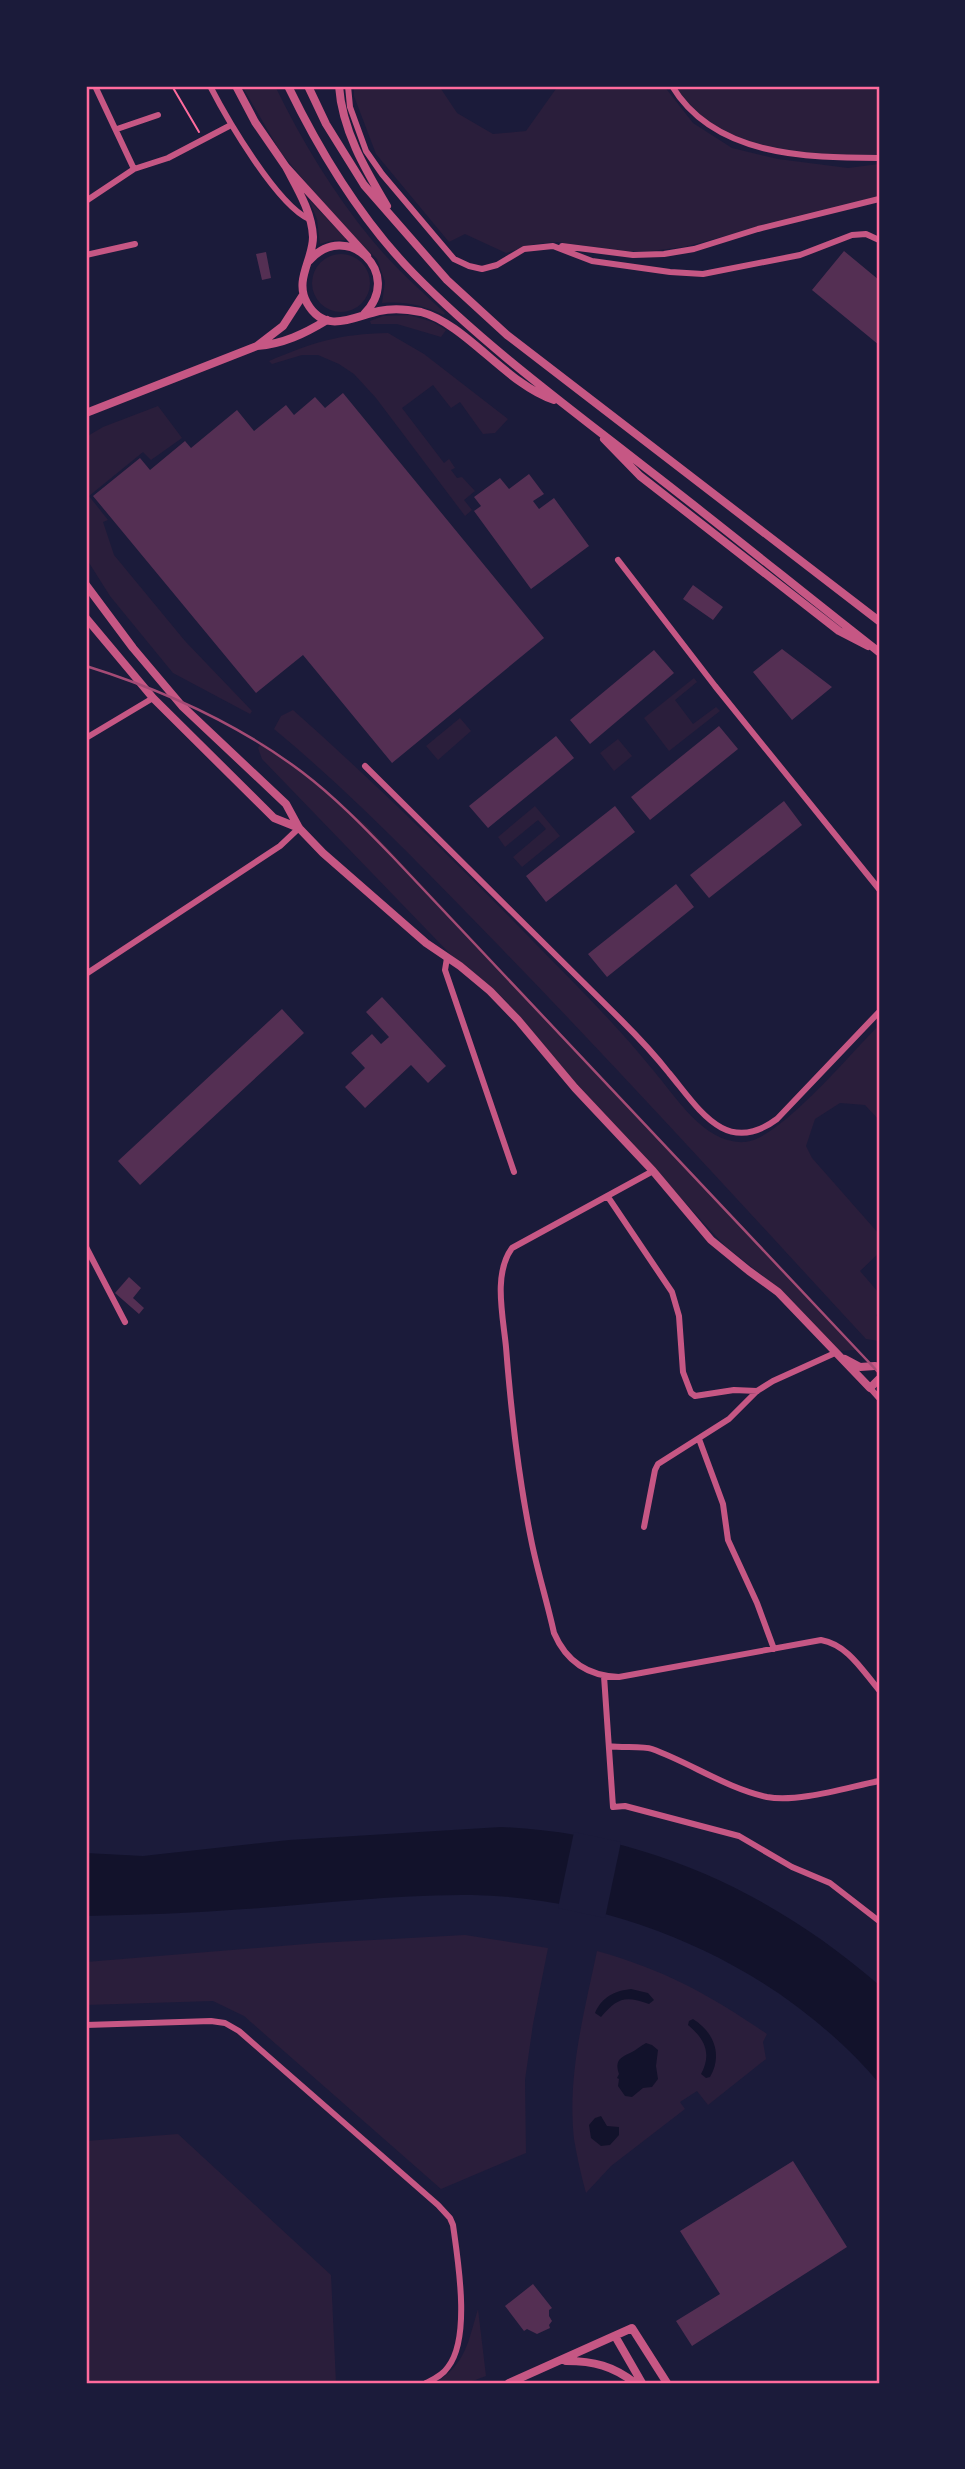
<svg xmlns="http://www.w3.org/2000/svg" width="965" height="2469" font-family="Inter,sans-serif">
<style>
.green{fill:#2a1e3b}
.water{fill:#12122b}
.pier{fill:#1b1b3a}
.building{fill:#542f53}
.lines{fill:none;stroke-linecap:round;stroke-linejoin:round}
.path{stroke:#ff6b9d;stroke-width:2}
.minor{stroke:#c65784;stroke-width:6}
.tertiary{stroke:#c65784;stroke-width:8}
.rail{stroke:#a44b75;stroke-width:2.5}
.neatline{fill:none;stroke:#ff6b9d;stroke-width:2.5}
</style>
<rect width="100%" height="100%" fill="#1b1b3a"/>
<path class="green" d="M242,86H275C302,141 333,193 372,240C394,267 420,290 445,313L444,315C422,305 405,301 382,303L385,282L377,259L340,223L281,153Z
M354,86H439L457,113L493,134L526,131L558,86H664L693,123L732,148L778,159L848,168L879,164V196L684,247L651,251H622L557,242L535,244L506,253L465,234L449,242L376,154L354,96Z
M674,86H879V158H856L752,146L702,119Z
M309,200L345,237V240H334L320,244L317,219Z
M312 283a29 29 0 1 1 58 0a29 29 0 1 1-58 0Z
M409,315L433,322L446,330L441,337L397,324H371L370,321L383,316Z
M388,333L424,354L508,419L495,433L483,434L460,402L451,408L433,385L402,408L444,463L449,459L455,468L451,470L457,478L462,477L475,491L464,500L472,510L465,516L376,398L354,374L339,364L318,355H302L272,364L269,361C314,342 339,334 388,333Z
M158,406L182,438L151,460L143,452L89,496L108,520L103,522L114,555L185,641L252,711L250,714L173,673L110,596L86,558V437L103,427Z
M694,678L697,682L675,700L693,724L716,707L720,711L669,751L644,718Z
M293,710C375,783 453,859 530,938C572,981 615,1023 653,1070C676,1097 705,1145 745,1142C779,1140 853,1051 879,1025V1120L865,1105L840,1103L815,1119L806,1146L812,1158L879,1234V1253L860,1271L879,1293V1312L876,1315L879,1320V1341L866,1339C745,1208 626,1077 502,949C427,872 356,797 274,729L281,716Z
M460,718L471,731L438,760L426,746Z
M618,739L632,756L614,771L600,753Z
M262,742L303,772L367,826L856,1350L836,1351L777,1287L725,1246L586,1095L504,999L454,958L262,759L258,748Z
M535,806L560,836L522,867L513,857L546,829L538,820L505,847L498,837Z
M465,1935L548,1948L533,2024L525,2080L526,2153L441,2189L244,2016L213,2001L86,2005V1962L318,1943Z
M597,1951C665,1970 710,1995 767,2034L763,2042L766,2059L708,2105L697,2091L680,2102L685,2109L611,2166L586,2193C581,2175 577,2157 574,2139C567,2076 584,2013 597,1951Z
M178,2134L331,2275L336,2383H86V2141Z
M478,2309L486,2376L467,2383H435C466,2364 468,2342 478,2309Z"/>
<path class="water" d="M501,1827C644,1833 772,1892 879,1985V2083C780,1967 625,1898 472,1895C396,1894 320,1904 245,1909C192,1913 139,1915 86,1916V1853L143,1856L289,1840Z
M631,1989L648,1993L654,2000L649,2004C625,1995 617,1998 601,2017L595,2013C602,1997 614,1991 631,1989Z
M693,2019C714,2032 723,2055 710,2077L706,2078L701,2074C712,2054 705,2039 688,2025L689,2021Z
M646,2043L652,2045L658,2050L656,2066L658,2079L652,2087L643,2088L632,2097L625,2096L618,2086L619,2079L617,2078L619,2074C614,2060 621,2057 632,2052C636,2050 640,2046 646,2043Z
M601,2116L607,2126L619,2127V2135L610,2145L601,2146L591,2138L589,2125L595,2118Z"/>
<path class="pier" d="M574,1832L621,1842L605,1918L558,1908Z"/>
<path class="building" d="M844,251L879,280V345L812,290Z
M266,252L271,278L262,280L256,254Z
M343,393L544,638L392,763L303,655L256,693L93,496L140,458L150,470L185,441L191,448L237,410L254,431L286,405L294,415L315,397L325,408Z
M529,474L544,494L533,501L539,509L554,498L589,546L531,589L474,511L481,506L474,497L500,478L509,489Z
M693,585L723,607L713,620L683,599Z
M782,649L832,687L792,720L753,672Z
M654,650L674,673L590,744L570,720Z
M719,726L738,749L650,820L631,797Z
M556,736L574,758L488,828L469,806Z
M784,801L802,825L709,898L690,875Z
M615,806L635,832L546,902L526,876Z
M676,884L694,907L607,977L588,954Z
M382,997L446,1066L428,1083L411,1065L365,1108L345,1087L365,1068L351,1053L372,1034L381,1044L389,1037L366,1012Z
M282,1009L304,1033L140,1185L118,1161Z
M129,1277L141,1288L133,1298L144,1308L139,1314L115,1293Z
M793,2161L847,2247L692,2346L676,2321L720,2294L680,2231Z
M533,2284L552,2308L549,2310V2316L552,2321L549,2325L550,2328L537,2334L527,2329L524,2331L505,2306Z"/>
<g class="lines">
<path class="path" d="M172,86L199,132"/>
<path class="minor" d="M95,86L134,169
M210,86C227,119 277,205 309,219
M348,86L350,107L366,151L382,174L442,245L454,259L469,266L482,269L497,265L524,249L553,246L592,261L670,272L703,274L800,255L852,235L866,234L879,240
M672,86C714,156 806,158 879,158
M117,129L158,115
M86,201L134,169L168,158L231,125
M562,246L633,255L664,254L694,249L758,229L879,199
M86,255L135,244
M618,560L715,686L879,889
M86,738L153,698
M365,766L621,1020C638,1037 654,1054 669,1073C699,1109 726,1157 777,1119L879,1012
M447,958L445,970L514,1172
M86,974L280,846L299,828
M653,1171L512,1248C493,1274 503,1316 506,1347C511,1411 518,1475 531,1539C537,1570 547,1601 554,1633C566,1661 588,1676 619,1677L821,1640C848,1645 862,1670 879,1690
M608,1197L672,1292L679,1316L683,1372L691,1393L695,1396L734,1390L757,1391
M86,1247L125,1322
M870,1388L879,1398
M699,1439L723,1504L728,1540L757,1603L774,1649
M644,1527L655,1470L658,1464L729,1419L757,1391L773,1381L835,1353
M604,1676L613,1807L625,1806L739,1836L792,1867L830,1883L879,1921
M609,1746C621,1748 643,1746 652,1749C691,1763 726,1788 767,1797C798,1803 848,1787 879,1781
M86,2025L211,2021L225,2023L239,2031L438,2205L450,2218L453,2225C458,2261 471,2338 448,2367C443,2375 434,2379 426,2383"/>
<path class="tertiary" d="M236,86L255,122L286,167L367,256
M288,86C320,152 363,222 414,274C485,346 567,406 646,468C724,528 801,591 879,652
M308,86L326,124L364,185L447,280L507,335L879,621
M339,86C342,130 365,169 387,206
M286,167C297,188 312,212 313,237C313,260 294,280 307,303C325,335 353,317 379,311C392,308 407,309 421,312C466,324 506,384 554,400
M309,261C346,218 405,274 364,314
M257,346L283,326L303,295
M86,413L257,346C283,344 304,334 327,320
M604,439L640,476L839,631L868,646
M86,585L133,648L182,706L286,804L299,828L323,853L426,943L460,966L490,991L518,1020L575,1088L653,1171L711,1240L749,1271L778,1292L870,1388L879,1379
M86,618L153,698L274,818L299,828
M845,1359L860,1367L875,1366
M615,2336L642,2383
M566,2361C594,2361 613,2366 635,2383
M509,2383L632,2328L667,2383"/>
<path class="rail" d="M86,666C163,690 237,723 302,772C335,797 364,827 393,857L879,1373"/>
</g>
<rect width="965" height="2469" fill="none" stroke="#1b1b3a" stroke-width="175"/>
<rect x="88" y="88" width="790" height="2294" class="neatline"/>
</svg>
